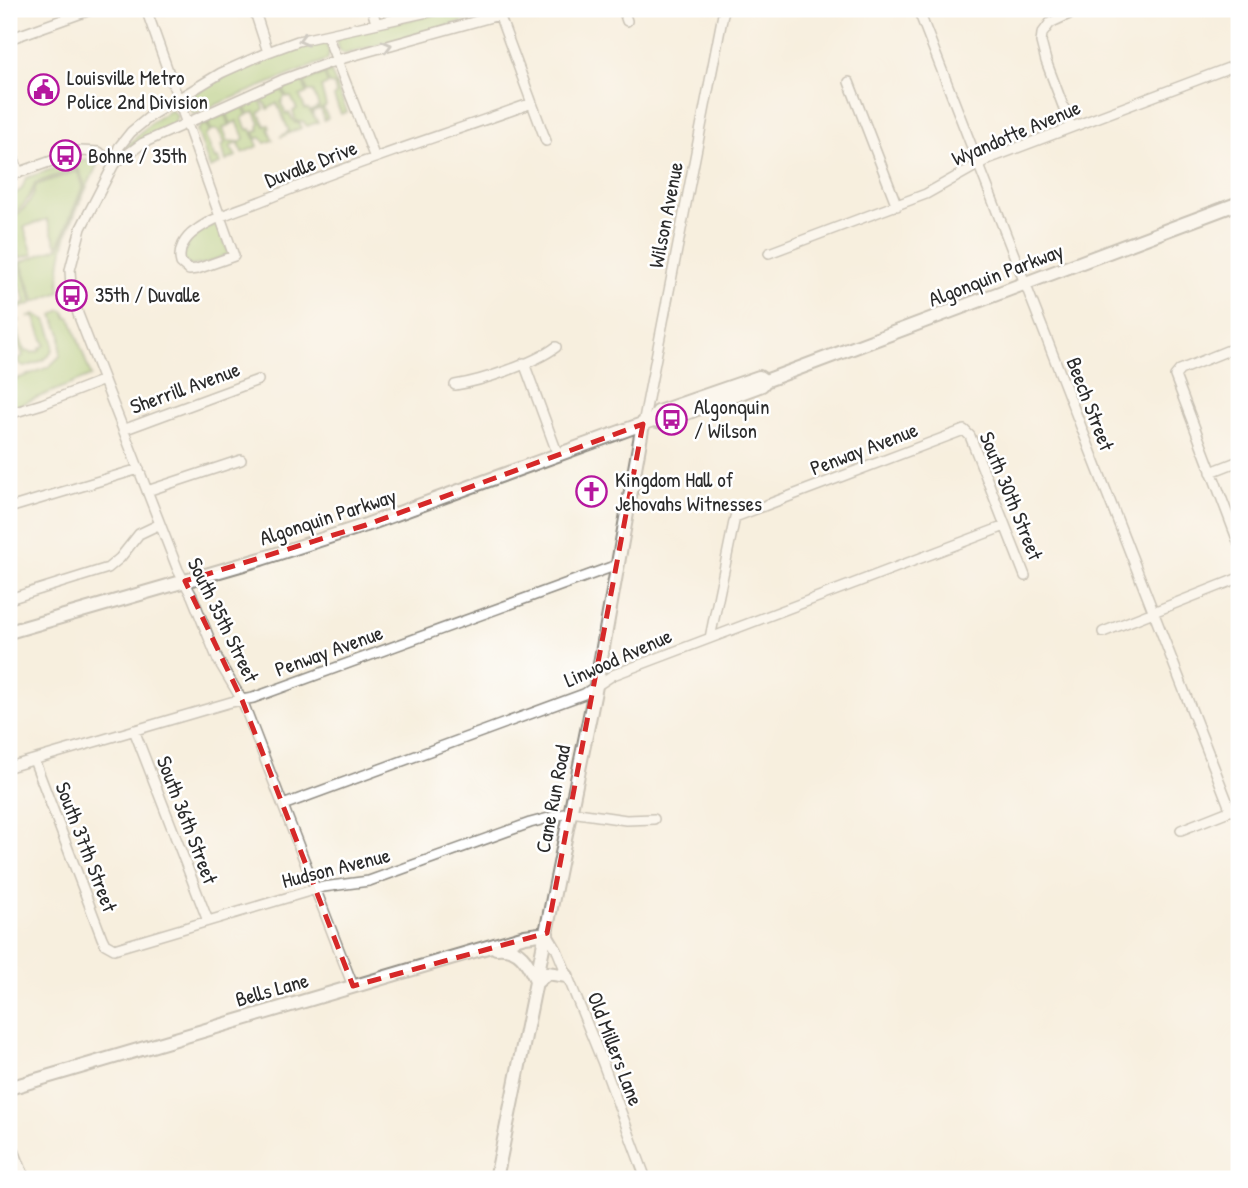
<svg xmlns="http://www.w3.org/2000/svg" width="1248" height="1188" font-family="'Patrick Hand',sans-serif">
<style>
.green{fill:#a4ca74;stroke:#687a50;stroke-width:2}
.lines{fill:none;stroke-linecap:round;stroke-linejoin:round}
.minor-casing{stroke:#918d84;stroke-width:12}
.major-casing{stroke:#918d84;stroke-width:16}
.minor{stroke:#fff;stroke-width:9}
.major{stroke:#fff;stroke-width:12}
.oneway{stroke:#a0a0a0}
.marked{fill:none;stroke:#d62828;stroke-width:5;stroke-dasharray:14 9;stroke-linejoin:round}
.labels{text-anchor:middle;stroke-width:5;stroke-linejoin:round;paint-order:stroke}
.poi-label{font-size:21px;fill:#2b2b2b;stroke:#fff;text-anchor:start}
.street-label{font-size:21px;fill:#2b2b2b;stroke:#fff}
</style>
<rect width="100%" height="100%" fill="#fff"/>
<filter id="ink" filterUnits="userSpaceOnUse"><feTurbulence type="fractalNoise" baseFrequency=".0143" numOctaves="2"/><feDisplacementMap in="SourceGraphic" scale="14" xChannelSelector="R" yChannelSelector="G"/><feConvolveMatrix kernelMatrix="1 2 1 2 8 2 1 2 1" color-interpolation-filters="sRGB"/></filter>
<filter id="wash" filterUnits="userSpaceOnUse"><feTurbulence type="fractalNoise" baseFrequency=".00686" numOctaves="4" result="noise"/><feDisplacementMap in="SourceGraphic" scale="28" xChannelSelector="R" yChannelSelector="G"/><feGaussianBlur stdDeviation="1.57" result="paint"/><feColorMatrix in="noise" values="0 0 0 0 0 0 0 0 0 0 0 0 0 0 0 0 0 1.4 0 .05"/><feComposite in="paint" operator="in"/></filter>
<g filter="url(#wash)">
<rect width="100%" height="100%" fill="#f7efde"/>
<path class="green" d="M463,9H485L487,15L345,54L340,51L336,42L339,35L344,33Z
M321,40C328,44 331,53 327,60L193,114L188,97C230,72 273,51 321,40Z
M328,68L334,69L265,95L199,125L196,122L280,85Z
M331,72L347,112L341,114L334,97L336,94L334,85L329,84L325,74Z
M324,74L328,84L321,87L326,106L323,108L328,118L324,120L321,109L313,111V115L311,111L319,107L313,91H308L304,82Z
M303,82L307,93L300,96L305,109H308L318,122L307,126L303,121H296L293,111L297,109L291,97H287L283,89Z
M282,90L285,96L281,103L286,114L289,113L295,123H300L301,128L280,137L289,131L277,103L268,109L262,98Z
M260,99L264,109L259,113L265,126L269,125L270,128L268,129L273,140L265,143L261,137L257,139L254,132L259,130L258,126L260,124L255,112L249,114L245,105Z
M243,106L247,115L242,118L247,130L251,129L258,146L242,153L239,144L244,138L237,121L231,124L227,114Z
M171,110L177,116L174,124L121,152L152,122Z
M225,114L230,125L223,128L228,141L239,142L230,147L236,156L226,161L222,146L225,143L218,130H211L208,122Z
M206,123L210,131L205,136L215,159L218,158L220,164L210,168L197,130Z
M89,159L95,160L97,165C79,205 55,247 60,292L35,302L21,262L60,247L85,185L78,168L35,183C30,198 23,209 9,216V198L22,189L26,178L73,162Z
M77,171L83,186L59,244L57,246L47,219L24,227L33,254L20,258L9,228V219C23,212 33,201 36,185Z
M217,223L229,254L204,264L189,266L183,260C185,240 200,231 217,223Z
M19,262L33,303L18,309L16,306L26,302L12,264Z
M61,310L64,311L67,318L70,317L91,376L9,409V382L49,367L60,356L61,334L53,315Z
M34,314L46,320C59,348 56,359 24,367L18,362V359L23,356L12,325H9V323L20,320L15,324L25,352L30,351L32,353L40,351V348L45,345L34,316L28,317Z"/>
</g>
<g filter="url(#ink)">
<g class="lines">
<defs>
<path id="minor" d="M146,9C175,91 205,174 234,256L197,269L189,270L181,263C177,250 185,238 195,231C216,215 245,208 269,198C355,162 444,135 532,103
M254,9L268,52
M372,9L376,23
M497,9L546,141
M623,9L627,21
M918,9L1231,811
M327,35L375,158
M9,39L93,9
M849,82L897,206
M1071,127L1046,61L1041,42L1042,34L1050,23L1080,9
M9,146L19,173
M114,164L143,143L282,80L337,60L520,9
M9,176L80,151L99,152L114,164
M769,253L926,194L988,159L1239,64
M1239,346L1180,370L1175,376L1239,544
M524,363L558,455
M455,385C482,381 535,363 556,347
M9,414L42,404L104,380
M643,424L724,9
M123,430L258,380
M1211,472L1239,461
M147,491L241,460
M9,508L139,469
M9,599L108,568L120,558L139,534L160,524
M1103,632L1239,578
M710,638L735,517L964,430L970,436L1025,576
M134,730L208,921
M34,760L102,938L105,944L114,949L323,887L369,881L530,823L571,812L626,820L654,819
M9,767L231,702L253,698L617,565
M283,805L584,694L613,675L1005,526
M1181,830L1239,807
M547,933L557,950L602,1061L646,1179
M353,986L242,700L218,660L192,596L178,570L78,314L71,287L70,270L81,228L114,164L119,147L131,132L153,114L221,73L268,52L298,41L441,9
M9,1137L25,1179"/>
<path id="major" d="M653,420L658,412L759,377L765,381
M9,632L261,559L366,525L653,420L662,422L762,385L765,381L1239,203
M496,948C520,945 528,963 537,982L547,973L567,976
M9,1088L525,936L547,933
M496,1179L596,686L643,424"/>
</defs>
<use href="#minor" class="minor-casing"/>
<use href="#major" class="major-casing"/>
<use href="#minor" class="minor"/>
<use href="#major" class="major"/>
</g>
<defs><path id="oneway-chevron" d="M-2-3.5L2.5 0L-2 3.5" fill="none" stroke-width="1.6" stroke-linecap="round" stroke-linejoin="round" transform="scale(1.75)"/></defs>
<g class="oneway">
<use href="#oneway-chevron" transform="translate(303 40) rotate(166)"/>
<use href="#oneway-chevron" transform="translate(387 46) rotate(-15)"/>
</g>
</g>
<path d="M0 0H1248V1188H0ZM643,424L547,933L353,986L242,700L185,581L366,525Z" fill="#f7efde" fill-opacity=".55" fill-rule="evenodd"/>
<path class="marked" d="M643,424L547,933L353,986L242,700L185,581L366,525Z"/>
<defs>
<symbol id="civic-ring" viewBox="-11 -11 22 22"><circle r="9.5" fill="#fff" stroke="#b5179e" stroke-width="1.5"/><path d="M-.6-6.5H3V-4.5H.6V-3L4-1V1h2V6H-6V1h2V-1L-.6-3ZM-1.2 2.5V6h2.4V2.5Z" fill="#b5179e"/></symbol>
<symbol id="bus-ring" viewBox="-11 -11 22 22"><circle r="9.5" fill="#fff" stroke="#b5179e" stroke-width="1.5"/><path d="M-5-6H5V4H4V6H2V4H-2V6H-4V4H-5ZM-3.5-4V0h7V-4ZM-3.5 1.2v1.5H-2V1.2ZM2 1.2v1.5H3.5V1.2Z" fill="#b5179e"/></symbol>
<symbol id="church-ring" viewBox="-11 -11 22 22"><circle r="9.5" fill="#fff" stroke="#b5179e" stroke-width="1.5"/><path d="M-1.2-6h2.4v3.5h3.3v2.4h-3.3V6h-2.4V-.1h-3.3v-2.4h3.3Z" fill="#b5179e"/></symbol>
</defs>
<g fill-rule="evenodd">
<use href="#civic-ring" x="26" y="72" width="35" height="35"/>
<use href="#bus-ring" x="48" y="138" width="35" height="35"/>
<use href="#bus-ring" x="54" y="278" width="35" height="35"/>
<use href="#bus-ring" x="654" y="402" width="35" height="35"/>
<use href="#church-ring" x="574" y="474" width="35" height="35"/>
</g>
<g class="labels">
<g class="poi-label">
<text x="67" y="85">Louisville Metro<tspan x="67" dy="24">Police 2nd Division</tspan></text>
<text x="88" y="163">Bohne / 35th</text>
<text x="95" y="302">35th / Duvalle</text>
<text x="694" y="414">Algonquin<tspan x="694" dy="24">/ Wilson</tspan></text>
<text x="615" y="487">Kingdom Hall of<tspan x="615" dy="24">Jehovahs Witnesses</tspan></text>
</g>
<g class="street-label">
<text transform="translate(1016 133) rotate(-23)" y="7">Wyandotte Avenue</text>
<text transform="translate(311 164) rotate(-21)" y="7">Duvalle Drive</text>
<text transform="translate(666 215) rotate(-79)" y="7">Wilson Avenue</text>
<text transform="translate(996 275) rotate(-21)" y="7">Algonquin Parkway</text>
<text transform="translate(185 388) rotate(-20)" y="7">Sherrill Avenue</text>
<text transform="translate(1090 404) rotate(69)" y="7">Beech Street</text>
<text transform="translate(864 449) rotate(-21)" y="7">Penway Avenue</text>
<text transform="translate(1011 496) rotate(68)" y="7">South 30th Street</text>
<text transform="translate(328 517) rotate(-18)" y="7">Algonquin Parkway</text>
<text transform="translate(223 620) rotate(64)" y="7">South 35th Street</text>
<text transform="translate(329 651) rotate(-20)" y="7">Penway Avenue</text>
<text transform="translate(618 658) rotate(-24)" y="7">Linwood Avenue</text>
<text transform="translate(553 799) rotate(-79)" y="7">Cane Run Road</text>
<text transform="translate(187 820) rotate(69)" y="7">South 36th Street</text>
<text transform="translate(86 847) rotate(69)" y="7">South 37th Street</text>
<text transform="translate(336 868) rotate(-14)" y="7">Hudson Avenue</text>
<text transform="translate(272 990) rotate(-16)" y="7">Bells Lane</text>
<text transform="translate(615 1049) rotate(69)" y="7">Old Millers Lane</text>
</g>
</g>
<rect width="1248" height="1188" fill="none" stroke="#fff" stroke-width="35"/>
</svg>
